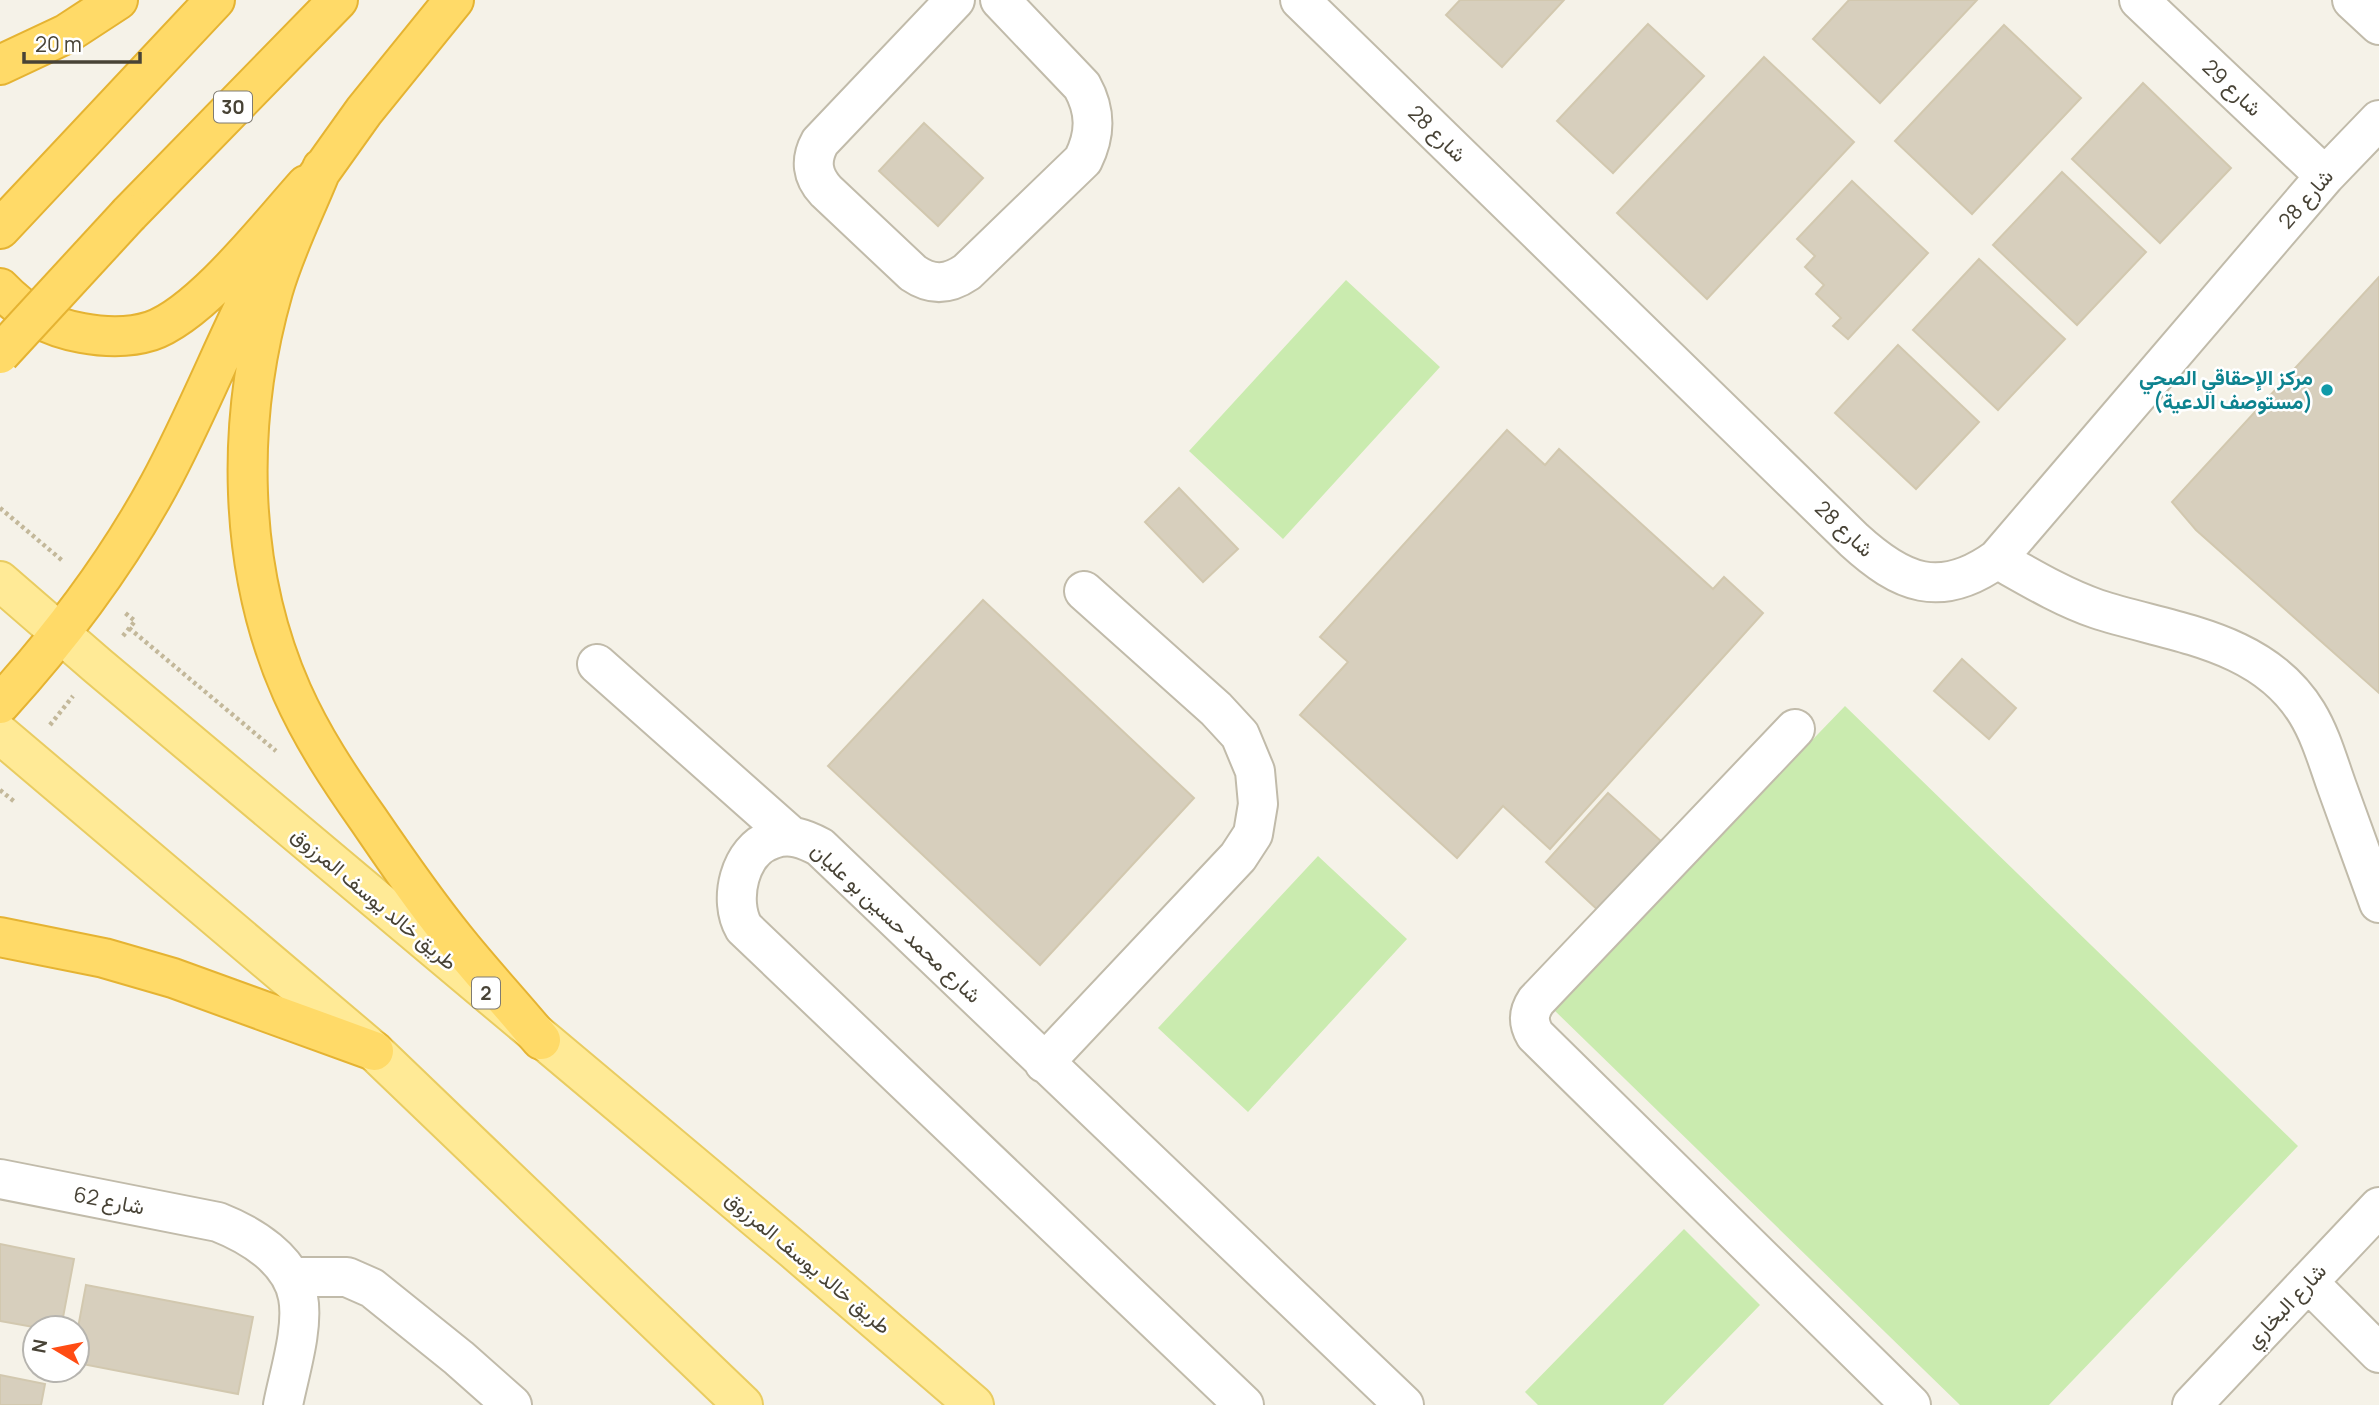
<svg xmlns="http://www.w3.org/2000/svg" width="2379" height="1405" font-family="Manrope,Vazirmatn,sans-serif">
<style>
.green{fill:#caebaf}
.building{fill:#d7cfbd;stroke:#d2c8af;stroke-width:2}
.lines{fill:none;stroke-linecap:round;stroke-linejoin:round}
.minor-casing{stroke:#c1bbaa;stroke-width:42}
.major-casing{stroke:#e9cc61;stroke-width:42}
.highway-casing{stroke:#e5b332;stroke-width:42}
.path{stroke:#c3b89a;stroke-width:4.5;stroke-dasharray:3.5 3.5;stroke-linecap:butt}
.minor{stroke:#fff;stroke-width:38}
.major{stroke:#ffea96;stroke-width:38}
.highway{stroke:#ffda68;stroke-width:38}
.highway-bridge-casing{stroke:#e5b332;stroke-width:42;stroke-linecap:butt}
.highway-bridge{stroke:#ffda68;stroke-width:38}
.culture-dot{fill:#0f9aa8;stroke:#fff;stroke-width:2.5}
.labels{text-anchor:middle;stroke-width:5;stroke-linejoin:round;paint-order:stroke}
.shield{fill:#fff;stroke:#7f7b72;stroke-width:2}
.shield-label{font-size:19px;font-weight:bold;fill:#484336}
.street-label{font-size:21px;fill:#484336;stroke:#fff}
.culture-label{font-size:21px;font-weight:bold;fill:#0d838f;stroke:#fff;text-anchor:end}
</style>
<rect width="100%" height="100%" fill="#f5f2e8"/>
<path class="green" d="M1346,280L1440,367L1283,539L1189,451Z
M1845,706L2298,1146L2049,1405H1960L1553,1009Z
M1318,856L1407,939L1248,1112L1158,1028Z
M1684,1229L1760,1305L1663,1405H1538L1525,1392Z"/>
<path class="building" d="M1460,0H1564L1502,67L1446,15Z
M1849,0H1977L1880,103L1813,39Z
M1648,24L1704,76L1613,173L1557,121Z
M2004,25L2081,98L1972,214L1895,141Z
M1764,57L1854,142L1707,299L1617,213Z
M2143,83L2231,168L2160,243L2072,159Z
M924,123L983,178L938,226L879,171Z
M2062,172L2146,252L2077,325L1993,245Z
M1852,181L1928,253L1848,339L1833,326L1841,318L1816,294L1824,285L1805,267L1815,256L1797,239Z
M1979,259L2065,339L1998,410L1913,330Z
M2379,277V693L2196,530L2172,502Z
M1898,345L1979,422L1916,489L1835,413Z
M1507,430L1545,465L1559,449L1713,589L1724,577L1763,613L1550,849L1503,806L1457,858L1300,715L1348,662L1320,637Z
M1179,488L1238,549L1203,582L1145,522Z
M983,600L1194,798L1040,965L828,766Z
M1962,659L2016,708L1989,739L1934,691Z
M1608,793L1662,842L1600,912L1546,862Z
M0,1244L74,1259L61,1328H39L0,1321Z
M86,1285L253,1317L238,1394L77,1363V1333Z
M0,1375L45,1384L41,1405H0Z"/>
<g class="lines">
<defs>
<path id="minor" d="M955,0L820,142C810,160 812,176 826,191L913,273C932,286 948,285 967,272L1083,160C1096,134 1096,111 1082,86L1000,0
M1300,0L1854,540C1901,583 1940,600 1997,559L2325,176L2379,120
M2139,0L2325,176
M2352,0L2379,25
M1997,559C2029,577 2062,597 2097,609C2171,633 2262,639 2307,713C2321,736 2328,762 2337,787C2351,826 2365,864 2379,903
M597,664L791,836
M1795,729L1536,1001C1528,1013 1528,1023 1535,1035L1911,1405
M1044,1063L1238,857L1253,834L1258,804L1255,771L1240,735L1216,709L1084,591
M0,1179L218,1222C251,1235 291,1259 298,1297C304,1328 289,1374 283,1405
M291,1277H347L372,1288L459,1358L512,1405
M2308,1282L2379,1353
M1244,1405L744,928C728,901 739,849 773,839C790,833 805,839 820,847L1404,1405
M2192,1405L2379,1207"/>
<path id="major" d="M0,581L98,666L794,1250L974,1405
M0,734L374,1051L743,1405"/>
<path id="highway" d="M0,65L66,34L118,0
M322,168C306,208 285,249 273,291C236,420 237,568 292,692C312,737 339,778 368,819C396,860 424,901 455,939C482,973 513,1006 541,1040
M309,188L364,111L454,0
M129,214L338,0
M0,229L215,0
M0,288C24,313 48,327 82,333C104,337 129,338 151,331C201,314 270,225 306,185
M0,704C61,637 116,564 159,485C198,413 227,337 265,264
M0,937L104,958L173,978L374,1051"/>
</defs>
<use href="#minor" class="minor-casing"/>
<use href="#major" class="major-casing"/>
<use href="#highway" class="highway-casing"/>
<path class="path" d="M0,508L64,562
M129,628L276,751
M123,636L135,621L124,612
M50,725L73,696
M0,790L16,803"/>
<use href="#minor" class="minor"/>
<use href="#major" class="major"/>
<use href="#highway" class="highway"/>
<defs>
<path id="highway-bridge" d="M0,354L129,214"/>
</defs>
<use href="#highway-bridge" class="highway-bridge-casing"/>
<use href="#highway-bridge" class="highway-bridge"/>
</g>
<circle class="culture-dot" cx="2327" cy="390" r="7"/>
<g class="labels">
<g class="shield">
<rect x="214" y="91.5" width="38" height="31" rx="5"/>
<rect x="472" y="977.5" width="28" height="31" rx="5"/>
</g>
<g class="shield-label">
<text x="233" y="114">30</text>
<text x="486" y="1000">2</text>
</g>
<g class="street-label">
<text transform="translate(2232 88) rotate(43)" y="7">شارع 29</text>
<text transform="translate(1437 134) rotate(44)" y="7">شارع 28</text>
<text transform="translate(2306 199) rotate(-49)" y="7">شارع 28</text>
<text transform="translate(1844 529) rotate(43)" y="7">شارع 28</text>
<text transform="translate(374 899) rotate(40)" y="7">طريق خالد يوسف المرزوق</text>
<text transform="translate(896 923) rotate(43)" y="7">شارع محمد حسين بو عليان</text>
<text transform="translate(109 1201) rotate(11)" y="7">شارع 62</text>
<text transform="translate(808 1263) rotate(40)" y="7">طريق خالد يوسف المرزوق</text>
<text transform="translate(2286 1306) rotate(-47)" y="7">شارع البخاري</text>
</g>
<g class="culture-label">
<text x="2313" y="385">مركز الإحقاقي الصحي<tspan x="2313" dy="24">(مستوصف الدعية)</tspan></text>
</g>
</g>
<g transform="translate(56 1349) rotate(280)"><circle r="33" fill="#ffffff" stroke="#b6b4af" stroke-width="2"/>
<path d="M0-5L12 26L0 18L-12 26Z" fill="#ff4c14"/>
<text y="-10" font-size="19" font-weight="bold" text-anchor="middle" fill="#484336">N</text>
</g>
<path d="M24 52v10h116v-10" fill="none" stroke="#484336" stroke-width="3.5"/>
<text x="35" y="52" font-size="21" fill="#484336" stroke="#ffffff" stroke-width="5" paint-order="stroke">20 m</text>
</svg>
